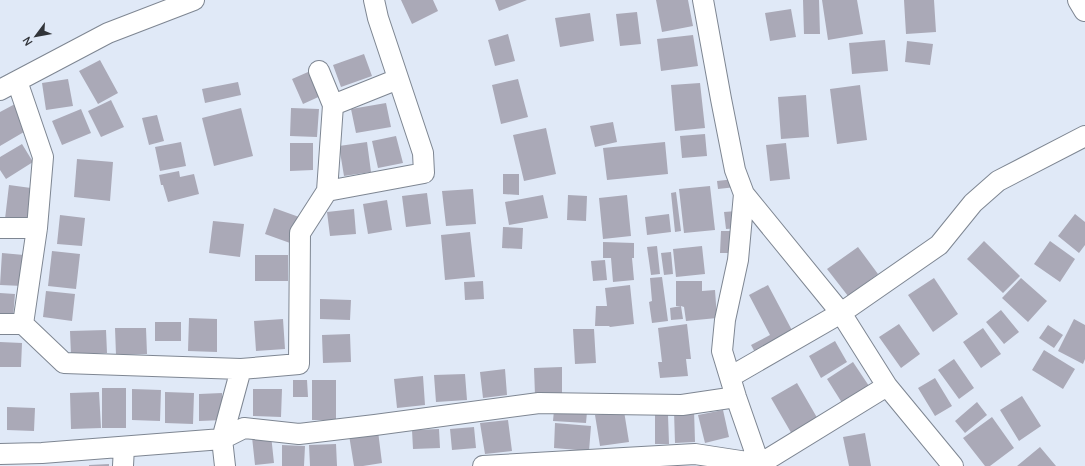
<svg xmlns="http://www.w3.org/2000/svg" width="1085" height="466" font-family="Manrope,sans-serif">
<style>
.building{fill:#aaa9b7}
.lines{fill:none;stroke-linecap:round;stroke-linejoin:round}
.street-casing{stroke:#7e8692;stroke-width:22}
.primary-casing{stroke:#7e8692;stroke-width:24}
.street{stroke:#fff;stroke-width:20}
.primary{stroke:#fff;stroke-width:22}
</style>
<rect width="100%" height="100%" fill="#e0e9f7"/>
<path class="building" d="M401,0H433L438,11L412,24Z
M495,0H527L499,11Z
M656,0H688L693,26L662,32Z
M803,0H819L820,34H804Z
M822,0H857L863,34L828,40Z
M904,0H934L936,32L906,34Z
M791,9L796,37L770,41L765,13Z
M637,12L641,44L620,46L616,14Z
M590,13L594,41L560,47L555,18Z
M508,34L515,61L495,66L488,40Z
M693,35L698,66L661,71L657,39Z
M885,40L888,71L852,74L849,43Z
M907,41L933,44L930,65L905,62Z
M364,54L372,76L341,87L333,65Z
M100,60L118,93L98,104L79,71Z
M315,69L325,94L303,104L292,79Z
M68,79L73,106L46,110L42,83Z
M518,79L528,117L501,124L492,85Z
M238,82L241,95L205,103L202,89Z
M700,83L705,128L675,131L671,85Z
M860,85L867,140L837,144L830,89Z
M806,95L809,137L781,139L778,97Z
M111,100L124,127L101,137L88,111Z
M386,103L391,127L356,133L351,109Z
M15,104L29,129L0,146V112Z
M241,108L253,156L214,166L202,118Z
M291,108L319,109L317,137L290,136Z
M81,109L91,133L62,145L52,121Z
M157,115L164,141L149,145L142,118Z
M613,122L617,142L595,147L590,126Z
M546,128L556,174L524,181L513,135Z
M705,134L707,156L682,158L680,136Z
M396,136L403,163L378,168L372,141Z
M181,142L186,166L160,171L155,147Z
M367,142L371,172L344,176L339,146Z
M665,142L668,174L607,180L603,148Z
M290,143H313V170L290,171Z
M786,143L790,179L770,181L766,145Z
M22,144L33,162L6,179L0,170V157Z
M77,159L113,162L110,201L74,197Z
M179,171L180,177L194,174L199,194L168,202L163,185H161L159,175Z
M503,174H519V195L503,194Z
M735,179L736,187L718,189L717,181Z
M9,185L31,188L27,222L5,219Z
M710,186L715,230L684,233L679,189Z
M473,189L476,224L446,226L442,191Z
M676,192L681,231L675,232L671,193Z
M427,193L431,224L406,227L402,196Z
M543,195L548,218L509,225L505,202Z
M568,195L587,196L586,221L567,220Z
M627,195L631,236L603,239L599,198Z
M387,200L392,230L368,234L363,204Z
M274,208L299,217L290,243L265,234Z
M354,209L356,234L330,236L327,212Z
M737,211L739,228L726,229L724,212Z
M669,214L671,232L647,235L645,217Z
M1075,214L1085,222V245L1079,253L1058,236Z
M60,215L85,218L82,246L57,244Z
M213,221L244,224L240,257L209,253Z
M503,227L523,228L522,249L502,248Z
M721,231H735V253H720Z
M470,232L475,277L445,280L441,235Z
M984,241L1020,276L1003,293L967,259Z
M1050,241L1075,259L1060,282L1034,264Z
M603,242L634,243V258H632L634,280L613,282L611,258H603Z
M657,246L660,274L651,275L647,247Z
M702,246L705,274L676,277L673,249Z
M858,247L878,274L848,296L827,269Z
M52,251L80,254L76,289L48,286Z
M671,252L673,274L664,275L661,253Z
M2,253L24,255L23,286L0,285Z
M255,255H288V281H255Z
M605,260L607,280L593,281L591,261Z
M662,277L668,321L652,323L649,302L652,301L650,278Z
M934,278L958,314L933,332L908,295Z
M1021,278L1047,301L1028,322L1002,298Z
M483,281L484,299L465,300L464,282Z
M676,281H702V291L715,290L717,318L686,321L684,307L681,306L683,319L671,320L670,308L681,306H676Z
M630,285L634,324L610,327L609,326H595L596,306H607L605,288Z
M768,285L795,336L757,356L751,345L770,335L749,295Z
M46,291L75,294L72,321L43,317Z
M0,293L15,294L13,318L0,317Z
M320,299L351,300L350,320L320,319Z
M1001,310L1019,332L1004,344L986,322Z
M189,318L217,319V352L188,351Z
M283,319L285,349L256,351L254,321Z
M1074,319L1085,325V359L1083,364L1058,351Z
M155,322H181V341H155Z
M687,324L691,359H686L688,376L660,378L658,362H662L658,328Z
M899,324L920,354L901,368L879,337Z
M1048,325L1063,335L1054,348L1039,338Z
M115,328H146L147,354L116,355Z
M983,328L1001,354L981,368L963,342Z
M573,329H594L596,363L575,364Z
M106,330L107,353L71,355L70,331Z
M350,334L351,362L323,363L322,335Z
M835,341L847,362L821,378L809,356Z
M0,342L22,343L21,367H0Z
M1044,350L1075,369L1063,389L1032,370Z
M954,359L974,388L959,399L938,370Z
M853,362L871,389L844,406L827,379Z
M562,367V394L535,395L534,368Z
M505,369L507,395L483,398L480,372Z
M465,374L467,400L436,402L434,375Z
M423,376L425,405L397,408L394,379Z
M935,378L952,406L935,416L918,388Z
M293,380H307L308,397H293Z
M312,380H336V420H312Z
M797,383L819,421L793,436L771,398Z
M102,388H126V428H102Z
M132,389L161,390L160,421L132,420Z
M253,389H282L281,417L253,416Z
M99,392L101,428L71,429L70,393Z
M165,392L194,393L193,424L165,423Z
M222,393L223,420L199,421V394Z
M1022,396L1041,426L1019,441L1000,410Z
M977,402L987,415L965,433L955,421Z
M7,407L35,408L34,431L7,430Z
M554,410L587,412L586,423L553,421Z
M694,410L695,442L675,443L674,411Z
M723,410L729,437L705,443L698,415Z
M624,411L629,442L600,446L595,415Z
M655,415H668L669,444H655Z
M992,417L1014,448L990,466H985L963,438Z
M508,420L512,451L485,454L480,423Z
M555,423L591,426L589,451L554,448Z
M474,427L476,448L452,450L450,429Z
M439,429L440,448L413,449L412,430Z
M378,431L382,463L363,466H354L349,435Z
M865,433L871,466H849L843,437Z
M271,435L274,463L255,465L252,437Z
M336,444L337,466H310L309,445Z
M282,445L305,446L304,466H282Z
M1040,447L1056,466H1017Z
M109,464V466H89V465Z"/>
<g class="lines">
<defs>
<path id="street" d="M703,0L721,99L735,170L744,194L841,313L887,386L953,466
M319,71L333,105L327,191
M17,81L43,157L37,228L23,324
M0,90L108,33L194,0
M333,105L398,79
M744,194L738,260L725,320L722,351L736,397L760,466
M0,228H37
M0,324H23L64,363L241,369L299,364L300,233L327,191L424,173L423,153L378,18L374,0
M730,377L841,313L939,245L973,203L998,181L1085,136
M0,454L42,453L222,439L244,428L299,434L375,425L539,403L682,405L736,397
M123,466L124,447
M225,466L222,439L241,369
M483,466L695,454L760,464L887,386"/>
<path id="primary" d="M1079,0L1085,10"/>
</defs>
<use href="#street" class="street-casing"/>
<use href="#primary" class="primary-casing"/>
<use href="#street" class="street"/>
<use href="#primary" class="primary"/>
</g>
<g transform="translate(36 36) rotate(238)" stroke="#e0e9f7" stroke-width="3" paint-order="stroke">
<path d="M0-3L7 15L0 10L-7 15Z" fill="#313439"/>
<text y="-6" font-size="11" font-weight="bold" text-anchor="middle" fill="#313439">N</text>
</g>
</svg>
